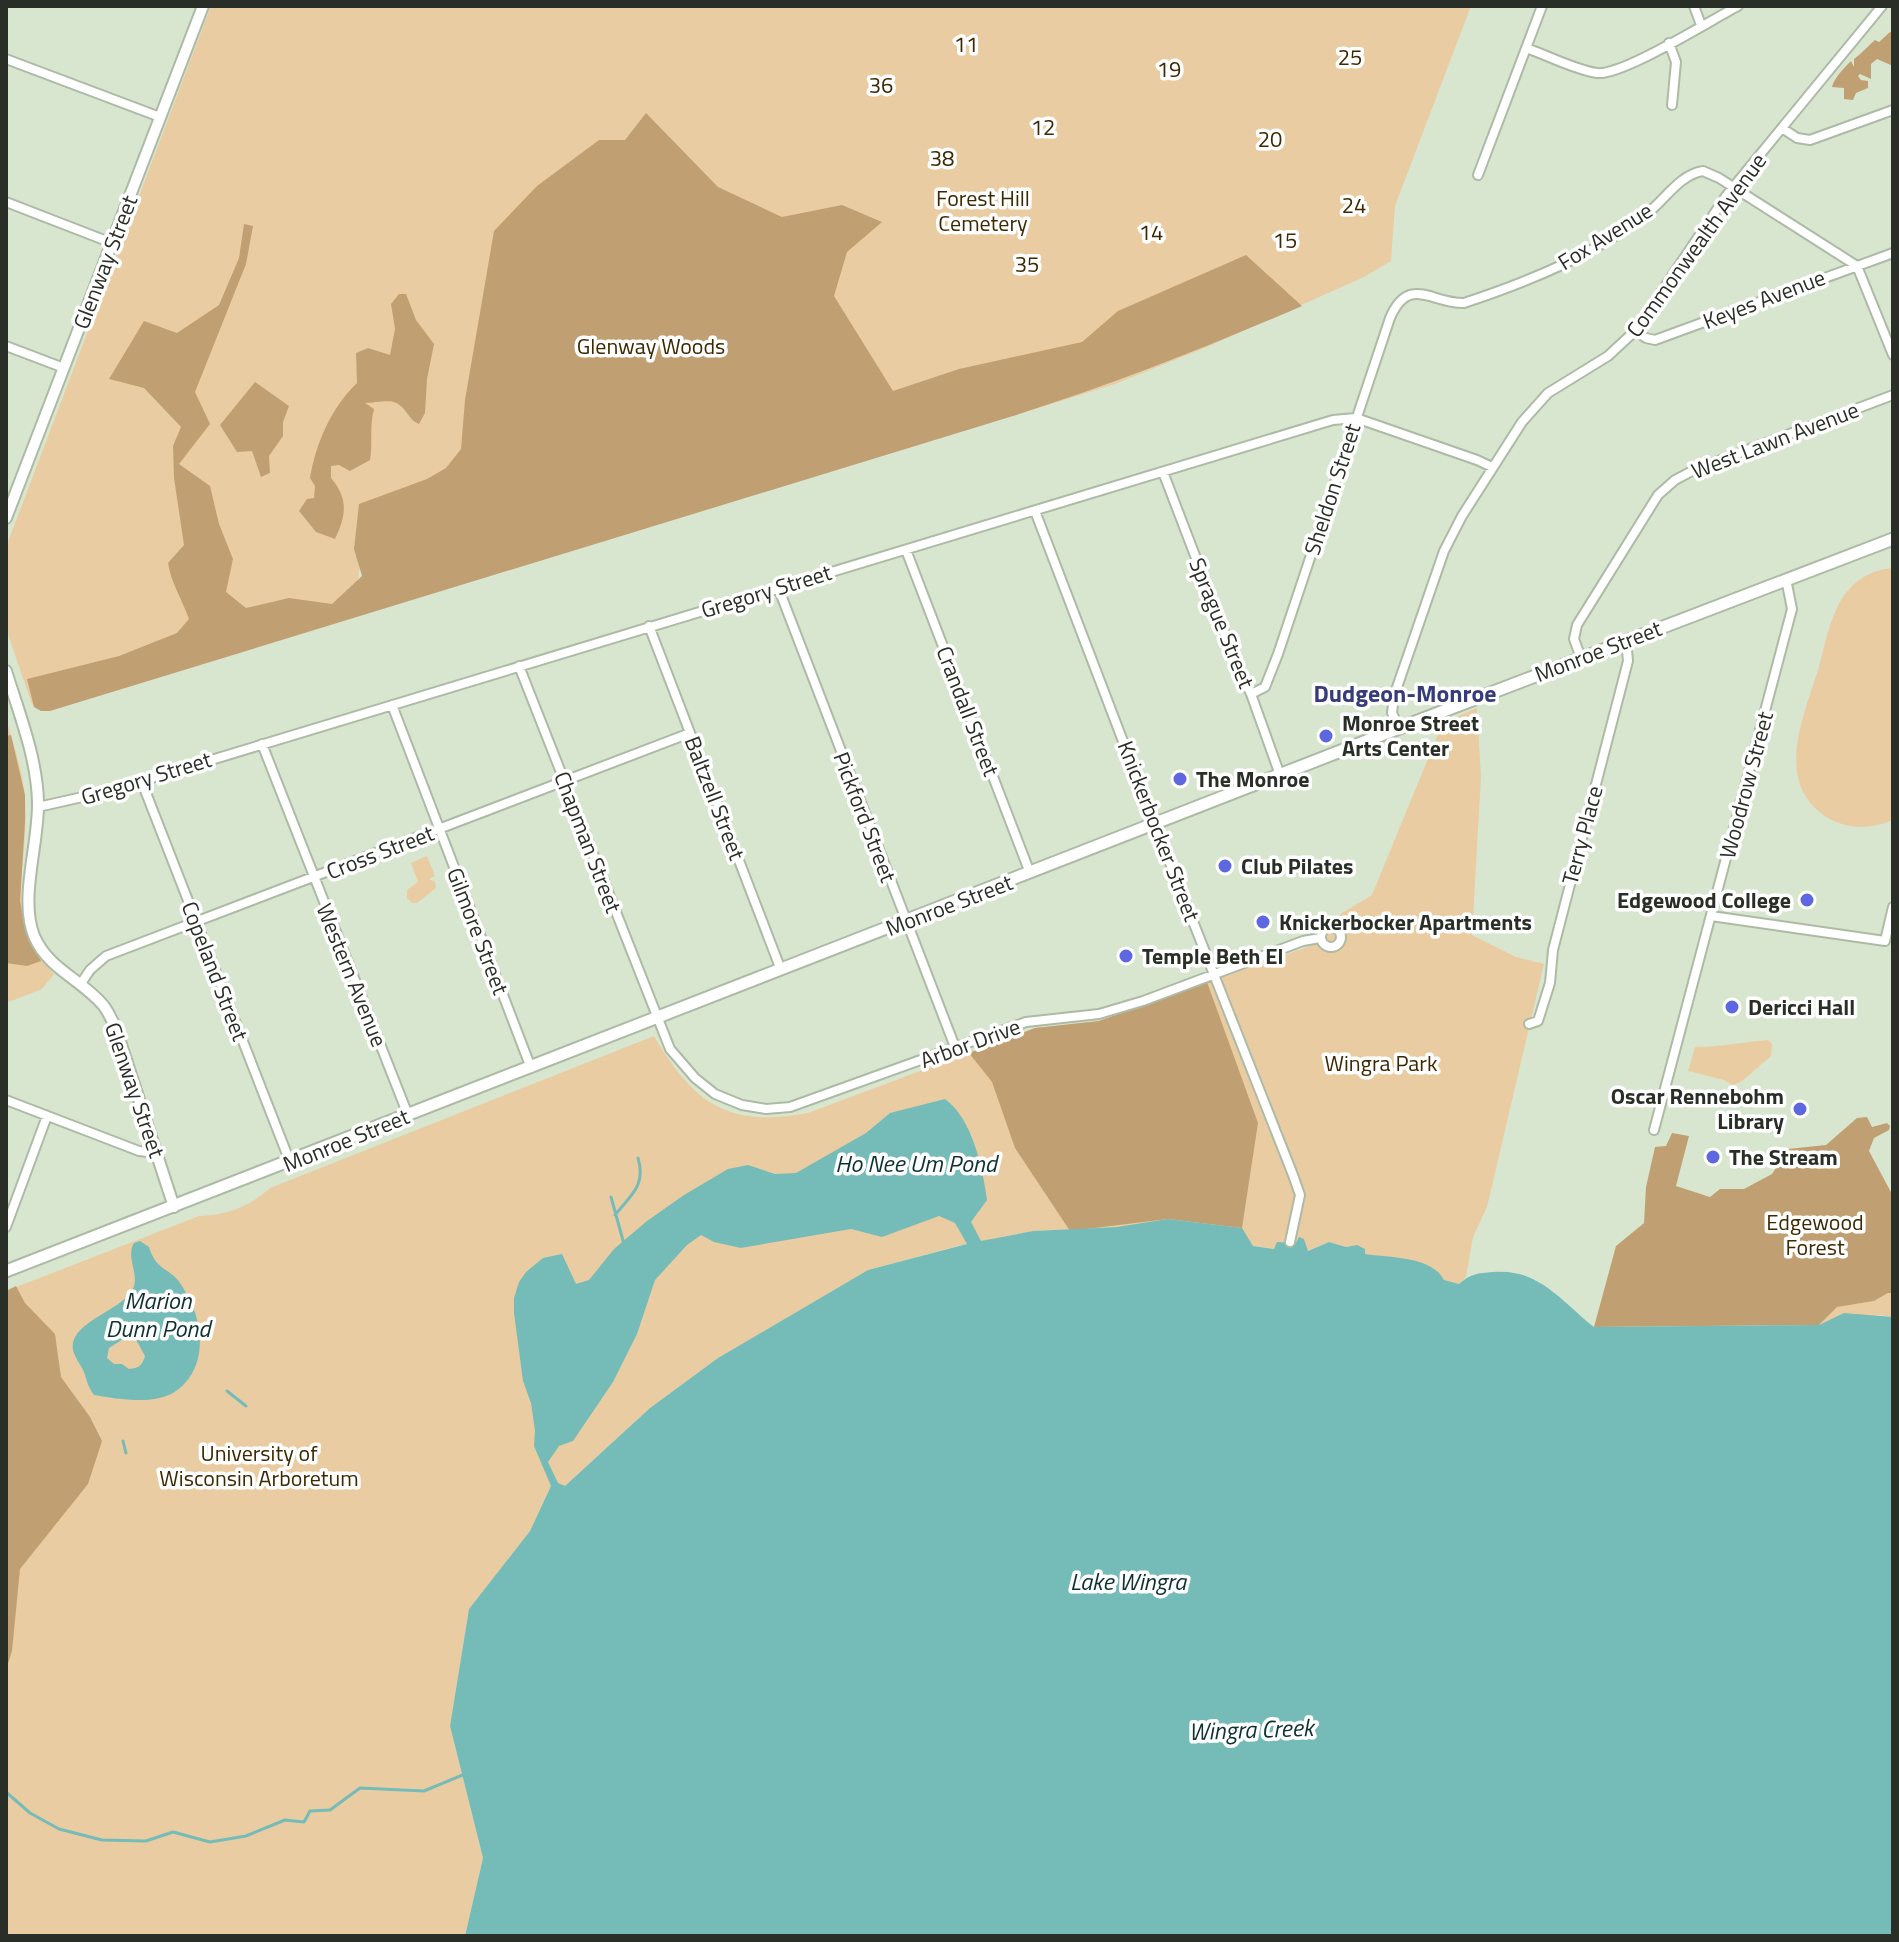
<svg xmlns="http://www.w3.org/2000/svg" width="1899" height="1942" font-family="'Titillium Web',sans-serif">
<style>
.green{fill:#eacca2}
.forest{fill:#c0a072}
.water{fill:#75bcb8;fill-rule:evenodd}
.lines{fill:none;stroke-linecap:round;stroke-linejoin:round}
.stream{stroke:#75bcb8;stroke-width:3}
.minor-casing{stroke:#adbaa5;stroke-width:12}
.tertiary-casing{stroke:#adbaa5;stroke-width:14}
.secondary-casing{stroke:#adbaa5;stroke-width:15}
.minor{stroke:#fff;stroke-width:8}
.tertiary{stroke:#fff;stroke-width:10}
.secondary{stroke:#fff;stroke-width:11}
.poi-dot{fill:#5d67df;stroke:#fff;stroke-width:3}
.labels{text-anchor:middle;stroke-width:7;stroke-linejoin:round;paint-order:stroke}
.park-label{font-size:22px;fill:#3e2801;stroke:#fff}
.street-label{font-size:22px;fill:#292e26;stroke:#fff}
.poi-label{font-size:22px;font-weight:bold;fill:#292e26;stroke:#fff;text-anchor:start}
.neighbourhood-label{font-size:24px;font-weight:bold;fill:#363c78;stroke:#fff}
.water-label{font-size:24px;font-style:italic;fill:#0e3230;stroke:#fff}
</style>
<rect width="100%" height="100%" fill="#d8e6d0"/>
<path class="green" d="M211,6H1471L1395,206L1391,261L1364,277L1207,347L1115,384L1013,416L470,466L366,510L354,617L41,711L32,704L6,629V547Z
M1893,568V820C1872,829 1849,830 1828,818C1772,783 1804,716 1819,667C1826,641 1831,609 1850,588C1861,576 1877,569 1893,568Z
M1477,708L1481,777L1472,935L1516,957L1544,964L1487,1207L1473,1237L1466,1277L1459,1284L1443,1280L1422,1263L1364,1254L1357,1245L1346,1247L1329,1242L1307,1251L1297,1243L1278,1242L1275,1249L1117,1227L1033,1231L958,1246L868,1270L718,1358L650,1408L565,1486H551L530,1531L469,1609L450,1726L483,1858L465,1936H6V1291L199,1216C227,1215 249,1207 270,1188L654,1036C694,1104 728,1128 808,1113L1035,1028L1099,1021L1310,946L1342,913L1372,895L1443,722Z
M6,720C14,744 23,773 25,798C30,864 1,920 54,974L42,989L9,1002L6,997Z
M427,856L435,876L429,879L435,882L436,888L417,903H412L407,898V890L418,882L411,863Z
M1768,1040L1772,1044L1771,1056L1741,1082L1732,1085L1724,1080L1688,1071L1695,1047C1720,1047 1743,1042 1768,1040Z
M1888,1293H1893V1317L1879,1315L1819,1325L1836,1307L1874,1301Z"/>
<path class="forest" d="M1890,32L1893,33V66L1877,59L1871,64V79L1860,74L1858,76L1861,80L1868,81V88L1856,93L1853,100L1844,99V88L1832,87C1834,78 1844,68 1851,61L1854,67V59C1862,53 1866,48 1875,40L1879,42Z
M646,113L718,187L782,217L842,205L882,222L847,252L834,296L893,391L959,369L1082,342L1118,311L1246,255L1302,306C1205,348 1114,384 1013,416L50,711H41L34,707L27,679L119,656L177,633L189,619C182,599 171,583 168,563L184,545L174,478L173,446L181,427L144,388L109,379L144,321L177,333L219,305L239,258L244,224L253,226L246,264L195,392L210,424L179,464L210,486L219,524L233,559L226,592L246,608L289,598L332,604L362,576L354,549L359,504L427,479L446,468L461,449L465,400L494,231L537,186L599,140H625Z
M399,294H406L416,320L434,344L427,379L425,413L419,424C408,420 405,404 393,402C388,400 372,403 365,403L374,409C369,427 373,443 370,460L350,471L339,465L331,466V478C349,499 346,516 335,539L316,532L299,511L307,499L314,498L315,486L310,478C316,443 331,408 357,383L356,353L368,348L390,355L395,329L391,304Z
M255,382L289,406L283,422V436L269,456L270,473L261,477L252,451L237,452L220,425Z
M11,735L25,795V822L20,901L26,932L41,961L27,966L6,963V736Z
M1207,982L1258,1123L1242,1228L1168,1219L1070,1231L1015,1148L992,1082L969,1053L1035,1028L1099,1021Z
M1867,1117L1872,1127L1887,1123L1890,1126L1889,1130L1874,1138L1869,1151L1893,1196V1293H1888L1874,1301L1837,1307L1819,1325L1594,1327L1616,1246L1644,1223L1646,1187L1655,1147L1666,1146L1672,1133L1689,1136L1676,1186L1710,1197L1720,1189H1744L1772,1174L1788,1149L1826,1145L1857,1118Z
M16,1286L25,1303L55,1334L61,1377L90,1417L102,1441L88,1484L20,1569L12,1651L6,1670V1291Z"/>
<path class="water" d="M945,1099C972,1118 983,1168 987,1200L971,1222L981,1241L1033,1231L1117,1227L1168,1219L1242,1228L1253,1246L1274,1249L1277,1242L1296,1243L1299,1237L1304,1239L1308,1251L1329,1242L1346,1247L1357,1245L1365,1249V1254C1389,1258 1432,1256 1444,1280L1459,1284C1470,1274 1478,1273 1493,1272C1539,1268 1561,1301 1594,1327L1819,1325L1844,1313L1893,1317V1936H465L483,1858L450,1726L469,1609L530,1531L551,1486L534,1446L535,1431L531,1403L523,1381L514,1313V1298L519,1282L526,1272L543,1258L562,1254L576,1284L589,1280L614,1249L647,1221L684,1195L728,1169L748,1165L775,1174L796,1173L866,1133L890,1113ZM939,1216L955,1223L967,1244L868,1270L718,1358L650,1408L565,1486L558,1483L548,1462L559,1446L573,1441L613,1382L637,1334L655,1280L687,1245L701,1235L714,1242L741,1248L851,1229L882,1237Z
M140,1241L149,1247C156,1268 162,1265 176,1278C182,1284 188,1297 192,1305C205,1334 204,1374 173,1393C152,1405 117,1399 94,1395C88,1387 87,1381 84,1372C81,1365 75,1358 73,1350C68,1323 120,1311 132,1291C141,1275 125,1258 134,1243ZM128,1336L135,1338L145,1356C142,1366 139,1368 129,1369L122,1364H114L107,1358L109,1348Z"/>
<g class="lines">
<path class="stream" d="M611,1197L624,1244
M615,1215C632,1194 646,1185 638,1158
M227,1391L246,1406
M123,1441L126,1453
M6,1792L30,1813L59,1829L102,1840L146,1841L173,1832L210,1842L246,1836L285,1820L304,1822L310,1811L330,1810L360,1788L424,1791L465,1774"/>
<defs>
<path id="minor" d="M1694,6L1701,25
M1669,43L1676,62L1672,105
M1526,48C1547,55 1575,70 1597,73C1622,76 1711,20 1738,6
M6,59L160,117
M1782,128L1797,138L1810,140L1893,110
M1478,175L1542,6
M6,202L112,243
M1635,331L1646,338L1655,340L1893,253
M6,346L64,368
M1163,472L1235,660L1251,694L1280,775
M1035,511L1155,825L1293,1175L1300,1195L1290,1242
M906,550L1030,873
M778,587L955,1047
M649,626L781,970
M1581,658L1574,639L1577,625L1658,495L1675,480L1694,470L1893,395
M519,666L670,1049L695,1078L715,1094L742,1105L766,1109L790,1107L1026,1022L1099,1014L1143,1001L1303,941L1320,938
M1251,694L1265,687L1278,654L1390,318C1409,274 1432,304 1464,303C1530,281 1595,255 1650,211C1666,198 1681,174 1703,171L1719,178L1857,266L1893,355
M392,705L531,1068
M1399,728L1392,713L1394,696L1444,551L1462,516L1522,422L1548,393L1608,356L1635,331L1726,196L1882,6
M262,744L408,1115
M141,780L290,1162
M38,807L109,791L1333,420L1356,418L1477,460L1492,467
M1711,916L1885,941L1893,907
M1321 937a10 10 0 1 1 20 0a10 10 0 1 1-20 0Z
M80,985L90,970L106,956L690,733
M1529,1024L1538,1021L1550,983L1553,950L1628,661L1626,640
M6,1100L139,1151L158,1153
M1654,1130L1792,609L1786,579
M6,1227L47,1116"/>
<path id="tertiary" d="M6,518L203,6
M6,671C19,713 37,758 38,802C39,843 19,898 34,936C48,969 81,979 103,1005C108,1011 111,1019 115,1026L174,1207"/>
<path id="secondary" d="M6,1271L1415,722L1893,539"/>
</defs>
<use href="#minor" class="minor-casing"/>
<use href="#tertiary" class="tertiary-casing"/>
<use href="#secondary" class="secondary-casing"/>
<use href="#minor" class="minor"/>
<use href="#tertiary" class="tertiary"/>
<use href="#secondary" class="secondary"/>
</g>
<g class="poi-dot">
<circle cx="1326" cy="736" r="8"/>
<circle cx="1180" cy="779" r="8"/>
<circle cx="1225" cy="866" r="8"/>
<circle cx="1807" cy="900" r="8"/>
<circle cx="1263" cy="922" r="8"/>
<circle cx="1126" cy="956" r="8"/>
<circle cx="1732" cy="1007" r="8"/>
<circle cx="1800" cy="1109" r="8"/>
<circle cx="1713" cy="1157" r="8"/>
</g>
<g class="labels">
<g class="park-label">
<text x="966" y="52">11</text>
<text x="1350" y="65">25</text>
<text x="1169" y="77">19</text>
<text x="881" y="93">36</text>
<text x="1043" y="135">12</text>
<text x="1270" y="147">20</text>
<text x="942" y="166">38</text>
<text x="983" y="206">Forest Hill<tspan x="983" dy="25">Cemetery</tspan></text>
<text x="1354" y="213">24</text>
<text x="1151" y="240">14</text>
<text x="1285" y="248">15</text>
<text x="1027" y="272">35</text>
<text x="651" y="354">Glenway Woods</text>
<text x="1381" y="1071">Wingra Park</text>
<text x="1815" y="1230">Edgewood<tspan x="1815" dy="25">Forest</tspan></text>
<text x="259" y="1461">University of<tspan x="259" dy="25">Wisconsin Arboretum</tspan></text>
</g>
<g class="street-label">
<text transform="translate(1605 236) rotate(-32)" y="8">Fox Avenue</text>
<text transform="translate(1696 245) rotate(-54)" y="8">Commonwealth Avenue</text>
<text transform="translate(105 262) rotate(-69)" y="8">Glenway Street</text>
<text transform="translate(1764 299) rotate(-21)" y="8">Keyes Avenue</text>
<text transform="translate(1775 440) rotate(-21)" y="8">West Lawn Avenue</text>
<text transform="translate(1332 489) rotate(-72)" y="8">Sheldon Street</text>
<text transform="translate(766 591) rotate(-17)" y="8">Gregory Street</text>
<text transform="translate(1222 623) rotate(68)" y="8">Sprague Street</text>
<text transform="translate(1598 651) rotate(-21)" y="8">Monroe Street</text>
<text transform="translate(968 711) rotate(69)" y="8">Crandall Street</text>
<text transform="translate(146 778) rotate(-17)" y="8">Gregory Street</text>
<text transform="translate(1746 785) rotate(-75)" y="8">Woodrow Street</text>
<text transform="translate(715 798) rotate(69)" y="8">Baltzell Street</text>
<text transform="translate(865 817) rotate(69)" y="8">Pickford Street</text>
<text transform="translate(1159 831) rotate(69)" y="8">Knickerbocker Street</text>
<text transform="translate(1582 835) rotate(-75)" y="8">Terry Place</text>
<text transform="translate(588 842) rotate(69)" y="8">Chapman Street</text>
<text transform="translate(380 852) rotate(-21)" y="8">Cross Street</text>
<text transform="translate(949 905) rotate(-21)" y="8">Monroe Street</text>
<text transform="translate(478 931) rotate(69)" y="8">Gilmore Street</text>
<text transform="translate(215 971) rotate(69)" y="8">Copeland Street</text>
<text transform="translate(352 975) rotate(68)" y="8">Western Avenue</text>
<text transform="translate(970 1043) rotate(-20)" y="8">Arbor Drive</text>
<text transform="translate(135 1090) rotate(71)" y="8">Glenway Street</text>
<text transform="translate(346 1140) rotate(-22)" y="8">Monroe Street</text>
</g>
<g class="poi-label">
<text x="1342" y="731">Monroe Street<tspan x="1342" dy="25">Arts Center</tspan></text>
<text x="1196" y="787">The Monroe</text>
<text x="1241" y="874">Club Pilates</text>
<text x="1791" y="908" text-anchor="end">Edgewood College</text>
<text x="1279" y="930">Knickerbocker Apartments</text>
<text x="1142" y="964">Temple Beth El</text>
<text x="1748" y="1015">Dericci Hall</text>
<text x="1784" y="1104" text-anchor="end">Oscar Rennebohm<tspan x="1784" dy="25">Library</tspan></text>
<text x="1729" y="1165">The Stream</text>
</g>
<g class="neighbourhood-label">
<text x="1405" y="702">Dudgeon-Monroe</text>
</g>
<g class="water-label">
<text x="916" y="1172">Ho Nee Um Pond</text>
<text x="158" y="1309">Marion<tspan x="158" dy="28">Dunn Pond</tspan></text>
<text x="1128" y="1590">Lake Wingra</text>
<text transform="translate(1251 1730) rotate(-2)" y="8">Wingra Creek</text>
</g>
</g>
<rect width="1899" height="1942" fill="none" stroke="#292e26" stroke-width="16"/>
</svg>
